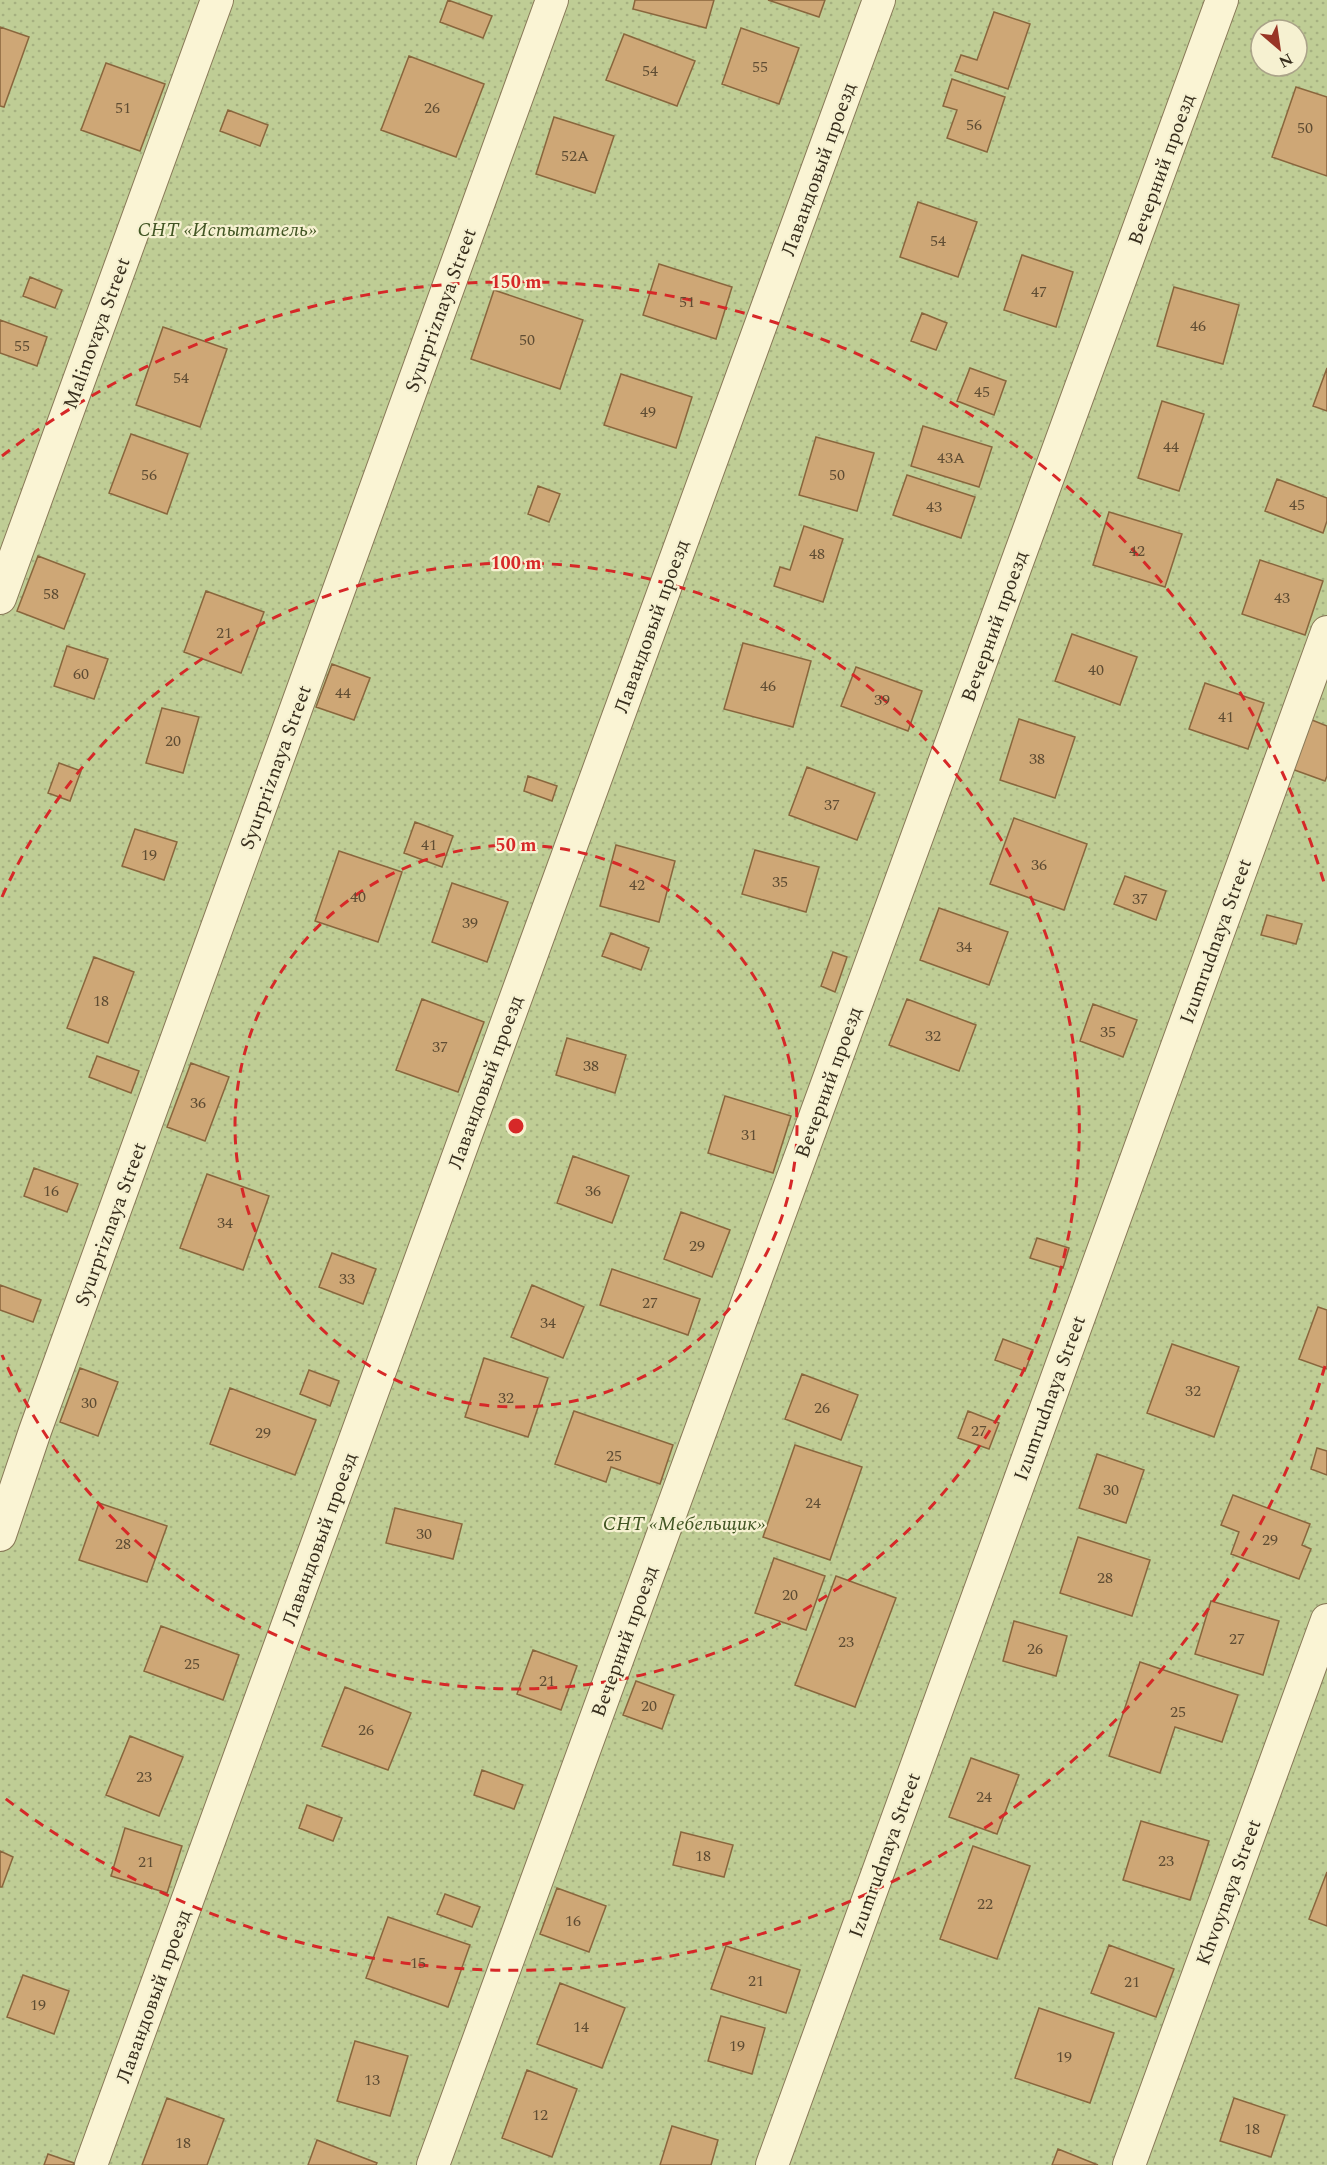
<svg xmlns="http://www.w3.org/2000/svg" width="1327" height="2165" font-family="Spectral,serif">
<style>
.park{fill:url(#park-dots);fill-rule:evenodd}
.building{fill:#cea776;stroke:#89663d;stroke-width:1.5}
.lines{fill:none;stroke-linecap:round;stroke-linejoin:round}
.minor-casing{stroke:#897958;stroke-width:34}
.minor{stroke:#faf4d4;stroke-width:32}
.ring{fill:none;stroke:#d62828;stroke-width:3;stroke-dasharray:10 8}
.labels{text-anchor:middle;stroke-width:4.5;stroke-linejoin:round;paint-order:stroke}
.number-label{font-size:16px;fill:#5e4c33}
.street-label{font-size:20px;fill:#382e1d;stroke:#f6f1d1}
.park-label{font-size:20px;font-style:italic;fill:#415523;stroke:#f6f1d1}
.centre{fill:#d62828;stroke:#f6f1d1;stroke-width:3}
.ring-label{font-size:18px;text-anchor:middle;font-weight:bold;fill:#d62828;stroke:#f6f1d1;stroke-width:4.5;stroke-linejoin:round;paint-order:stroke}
</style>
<defs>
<pattern id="park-dots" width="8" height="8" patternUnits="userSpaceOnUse" patternTransform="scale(1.5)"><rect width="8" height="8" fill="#bfcd95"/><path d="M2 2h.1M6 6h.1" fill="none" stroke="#a5b080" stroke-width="1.8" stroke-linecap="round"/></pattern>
</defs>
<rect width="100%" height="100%" fill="#efe8c1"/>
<path class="park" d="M0,0H1327V2165H0ZM1261,30H1297V66H1261Z"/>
<path class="building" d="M448,0L492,16L483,38L440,22Z
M635,0H714L706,28L633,9Z
M768,0H825L819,17Z
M994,12L1030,24L1008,89L955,71L961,55L977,60Z
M0,27L29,37L4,107L0,106Z
M741,28L799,48L779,104L722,84Z
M624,34L695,61L677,106L606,80Z
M409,56L484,84L456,157L381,130Z
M106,63L165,84L140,151L81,130Z
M952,79L1005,97L987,152L947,138L957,110L943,106Z
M1296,87L1327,97V176L1272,157Z
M228,110L268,125L260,146L220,131Z
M554,117L614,136L595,193L536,174Z
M918,202L977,222L958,277L900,257Z
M1022,255L1073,272L1056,327L1004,310Z
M659,264L732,287L716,339L643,315Z
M30,277L62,290L55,308L23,296Z
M1174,287L1239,305L1223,364L1157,346Z
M494,290L583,320L560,389L471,359Z
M922,313L947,323L936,350L911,341Z
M0,320L47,337L37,366L0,353Z
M163,327L227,349L200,427L136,405Z
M970,368L1006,381L994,415L957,401Z
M1327,368V411L1313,406Z
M621,374L692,397L676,448L604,425Z
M1162,401L1204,414L1179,491L1138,478Z
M923,426L992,447L979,487L911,466Z
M131,434L188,454L167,514L109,493Z
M816,437L874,453L857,511L799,495Z
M907,475L975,497L961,538L893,515Z
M1277,479L1327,498V521L1323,533L1265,511Z
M538,486L560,494L549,522L528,514Z
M1109,512L1182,534L1165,587L1093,565Z
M804,526L843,539L823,602L774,586L780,567L790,570Z
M38,556L85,574L64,629L17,611Z
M1260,560L1323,581L1305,635L1242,614Z
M206,591L264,612L241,673L184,652Z
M1072,634L1137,657L1120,705L1055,681Z
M743,643L811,661L793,727L724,709Z
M67,646L108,659L94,699L54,686Z
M332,664L370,678L354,720L316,707Z
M856,667L922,691L908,731L841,706Z
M1205,683L1264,703L1248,749L1189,729Z
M162,708L199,717L183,773L146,763Z
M1307,718L1327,726V776L1325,781L1289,768Z
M1019,719L1075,737L1055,798L1000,780Z
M59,763L81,771L70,801L48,793Z
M807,767L875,793L857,840L789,815Z
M528,776L557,786L552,801L524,791Z
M1014,818L1087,844L1064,910L990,884Z
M415,822L453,836L442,867L404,853Z
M135,829L177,842L164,880L122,866Z
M616,845L675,861L659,922L600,906Z
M755,850L819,867L806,912L742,894Z
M339,851L402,872L378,942L315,921Z
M1125,876L1166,891L1156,920L1114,904Z
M452,883L508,902L487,962L432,942Z
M939,908L1008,932L989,985L920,960Z
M1267,915L1302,924L1296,944L1261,935Z
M611,933L649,948L641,970L602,956Z
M833,952L847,957L835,992L821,986Z
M94,957L134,972L108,1043L67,1028Z
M422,999L484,1022L458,1092L396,1070Z
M907,999L976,1025L959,1071L889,1045Z
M1093,1004L1137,1020L1123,1057L1080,1041Z
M567,1038L626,1055L615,1093L556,1075Z
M97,1056L139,1071L131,1093L89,1077Z
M191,1063L229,1077L205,1141L167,1127Z
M725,1096L791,1116L773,1173L708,1153Z
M573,1156L629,1176L612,1223L557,1203Z
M34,1168L78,1184L67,1212L24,1196Z
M207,1174L269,1196L243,1270L180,1248Z
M681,1212L730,1230L712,1277L664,1259Z
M1037,1238L1069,1248L1063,1268L1030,1258Z
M332,1253L376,1269L363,1304L319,1287Z
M612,1269L700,1299L688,1335L600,1305Z
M0,1285L41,1300L33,1322L0,1310Z
M532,1285L584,1307L563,1358L511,1337Z
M1318,1307L1327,1310V1369L1299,1359Z
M1003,1339L1033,1350L1025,1371L995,1360Z
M1172,1344L1239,1367L1214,1437L1147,1413Z
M484,1358L548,1378L528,1437L465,1417Z
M80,1368L118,1382L98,1436L60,1422Z
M309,1370L339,1381L330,1406L300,1394Z
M802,1374L858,1395L841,1440L785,1419Z
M230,1388L316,1420L295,1475L210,1444Z
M574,1411L673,1445L660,1484L611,1467L606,1482L555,1464Z
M968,1411L999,1423L989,1449L958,1438Z
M795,1445L862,1467L830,1560L763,1537Z
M1317,1448L1327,1451V1475L1311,1469Z
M1097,1454L1144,1470L1126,1523L1079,1508Z
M1233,1495L1310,1524L1302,1545L1311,1549L1299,1579L1231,1554L1239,1532L1221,1525Z
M99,1503L167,1526L147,1582L79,1560Z
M395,1508L462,1524L453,1559L386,1543Z
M1078,1537L1150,1560L1132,1616L1060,1593Z
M774,1558L825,1576L806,1630L755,1613Z
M836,1576L896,1598L855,1707L795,1685Z
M1211,1601L1279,1621L1263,1675L1195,1654Z
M1014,1621L1067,1636L1056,1676L1003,1661Z
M161,1626L239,1655L223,1700L144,1671Z
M533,1650L577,1666L561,1710L517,1694Z
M1140,1662L1238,1695L1222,1742L1175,1727L1160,1773L1109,1756Z
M636,1681L674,1695L662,1729L623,1715Z
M345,1687L411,1713L388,1770L322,1746Z
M130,1736L183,1757L159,1816L106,1795Z
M971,1758L1019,1775L997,1834L949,1817Z
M482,1770L523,1785L514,1809L474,1795Z
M307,1805L342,1818L333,1841L299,1828Z
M1141,1821L1209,1841L1190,1900L1123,1880Z
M125,1828L182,1846L167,1893L111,1876Z
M681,1832L733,1845L724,1877L673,1865Z
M973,1846L1030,1866L997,1959L940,1939Z
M0,1851L13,1857L2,1887H0Z
M1327,1872V1926L1309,1919Z
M557,1888L606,1906L589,1952L540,1934Z
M445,1894L480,1907L472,1927L437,1914Z
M388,1917L470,1945L448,2007L366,1978Z
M1109,1945L1174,1969L1156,2017L1091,1993Z
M726,1946L800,1970L786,2013L711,1989Z
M23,1975L69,1991L54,2034L7,2017Z
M560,1983L625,2008L602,2068L537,2044Z
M1039,2008L1114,2033L1090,2103L1015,2078Z
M721,2016L765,2028L752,2074L708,2061Z
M355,2041L408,2056L390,2116L337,2101Z
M527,2070L577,2089L552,2157L502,2138Z
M167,2098L224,2119L207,2165H142Z
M1234,2098L1285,2115L1271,2157L1220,2141Z
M672,2126L718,2140L711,2165H660Z
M317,2140L377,2163L376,2165H308Z
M1058,2149L1098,2165H1052Z
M48,2154L74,2163L73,2165H44Z"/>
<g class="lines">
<defs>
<path id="minor" d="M0,598L217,0
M0,1535L35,1431L552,0
M91,2165L879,0
M433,2165L1222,0
M772,2165L1327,632
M1129,2165L1327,1620"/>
</defs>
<use href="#minor" class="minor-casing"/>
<use href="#minor" class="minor"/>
</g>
<g class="ring">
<circle cx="516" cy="1126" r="281"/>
<path d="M2 897A563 563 0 1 1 2 1355"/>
<path d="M1325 1366A844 844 0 0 1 2 1796M2 456A844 844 0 0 1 1325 886"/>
</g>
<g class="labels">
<g class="number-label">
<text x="760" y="72">55</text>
<text x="650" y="76">54</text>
<text x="123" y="113">51</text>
<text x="432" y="113">26</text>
<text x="974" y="130">56</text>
<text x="1305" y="133">50</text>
<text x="575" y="161">52А</text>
<text x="938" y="246">54</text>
<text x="1039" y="297">47</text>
<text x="687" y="307">51</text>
<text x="1198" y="331">46</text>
<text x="527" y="345">50</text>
<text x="22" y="351">55</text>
<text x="181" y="383">54</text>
<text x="982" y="397">45</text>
<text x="648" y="417">49</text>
<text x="1171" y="452">44</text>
<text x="951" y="463">43А</text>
<text x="149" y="480">56</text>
<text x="837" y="480">50</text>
<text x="1297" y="510">45</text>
<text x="934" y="512">43</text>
<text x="1137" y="556">42</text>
<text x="817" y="559">48</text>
<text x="51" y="599">58</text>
<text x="1282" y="603">43</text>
<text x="224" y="638">21</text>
<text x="1096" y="675">40</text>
<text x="81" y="679">60</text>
<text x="768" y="691">46</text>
<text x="343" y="698">44</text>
<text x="882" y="705">39</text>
<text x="1226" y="722">41</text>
<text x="173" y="746">20</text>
<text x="1037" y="764">38</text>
<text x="832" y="810">37</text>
<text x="429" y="850">41</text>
<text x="149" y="860">19</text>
<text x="1039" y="870">36</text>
<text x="780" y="887">35</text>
<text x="637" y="890">42</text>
<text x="358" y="902">40</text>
<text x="1140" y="904">37</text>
<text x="470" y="928">39</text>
<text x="964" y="952">34</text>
<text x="101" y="1006">18</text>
<text x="1108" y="1037">35</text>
<text x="933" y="1041">32</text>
<text x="440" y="1052">37</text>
<text x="591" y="1071">38</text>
<text x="198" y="1108">36</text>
<text x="749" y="1140">31</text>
<text x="51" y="1196">16</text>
<text x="593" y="1196">36</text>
<text x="225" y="1228">34</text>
<text x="697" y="1251">29</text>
<text x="347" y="1284">33</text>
<text x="650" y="1308">27</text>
<text x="548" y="1328">34</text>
<text x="1193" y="1396">32</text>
<text x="506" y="1403">32</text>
<text x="89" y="1408">30</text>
<text x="822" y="1413">26</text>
<text x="979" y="1436">27</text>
<text x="263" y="1438">29</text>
<text x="614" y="1461">25</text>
<text x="1111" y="1495">30</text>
<text x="813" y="1508">24</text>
<text x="424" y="1539">30</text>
<text x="1270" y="1545">29</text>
<text x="123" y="1549">28</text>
<text x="1105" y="1583">28</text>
<text x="790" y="1600">20</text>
<text x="1237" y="1644">27</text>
<text x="846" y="1647">23</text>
<text x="1035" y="1654">26</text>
<text x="192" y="1669">25</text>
<text x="547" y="1686">21</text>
<text x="649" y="1711">20</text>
<text x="1178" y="1717">25</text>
<text x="366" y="1735">26</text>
<text x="144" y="1782">23</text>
<text x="984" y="1802">24</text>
<text x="703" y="1861">18</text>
<text x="1166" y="1866">23</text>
<text x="146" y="1867">21</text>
<text x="985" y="1909">22</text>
<text x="573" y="1926">16</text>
<text x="418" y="1968">15</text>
<text x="756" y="1986">21</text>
<text x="1132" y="1987">21</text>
<text x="38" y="2010">19</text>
<text x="581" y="2032">14</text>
<text x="737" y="2051">19</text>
<text x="1064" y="2062">19</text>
<text x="372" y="2085">13</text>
<text x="540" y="2120">12</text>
<text x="1252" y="2134">18</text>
<text x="183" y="2148">18</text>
</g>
<g class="street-label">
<text transform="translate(818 169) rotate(-70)" y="7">Лавандовый проезд</text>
<text transform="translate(1161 169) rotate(-70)" y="7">Вечерний проезд</text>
<text transform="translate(440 310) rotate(-70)" y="7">Syurpriznaya Street</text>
<text transform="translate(96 333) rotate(-70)" y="7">Malinovaya Street</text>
<text transform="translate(651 626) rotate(-70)" y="7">Лавандовый проезд</text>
<text transform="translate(994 626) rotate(-70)" y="7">Вечерний проезд</text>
<text transform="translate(275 767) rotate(-70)" y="7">Syurpriznaya Street</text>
<text transform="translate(1215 941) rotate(-70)" y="7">Izumrudnaya Street</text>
<text transform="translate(485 1082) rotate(-70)" y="7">Лавандовый проезд</text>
<text transform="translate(828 1082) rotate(-70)" y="7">Вечерний проезд</text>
<text transform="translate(110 1224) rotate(-70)" y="7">Syurpriznaya Street</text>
<text transform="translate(1049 1398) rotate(-70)" y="7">Izumrudnaya Street</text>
<text transform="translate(319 1539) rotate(-70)" y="7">Лавандовый проезд</text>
<text transform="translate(624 1641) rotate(-70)" y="7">Вечерний проезд</text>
<text transform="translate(884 1855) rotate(-70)" y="7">Izumrudnaya Street</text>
<text transform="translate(1228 1892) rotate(-70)" y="7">Khvoynaya Street</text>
<text transform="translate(153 1996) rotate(-70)" y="7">Лавандовый проезд</text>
</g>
<g class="park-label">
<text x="227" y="236">СНТ «Испытатель»</text>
<text x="684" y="1530">СНТ «Мебельщик»</text>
</g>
</g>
<circle cx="516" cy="1126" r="9" class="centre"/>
<g class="ring-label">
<text x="516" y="288">150 m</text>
<text x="516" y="569">100 m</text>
<text x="516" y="851">50 m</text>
</g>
<g transform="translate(1279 48) rotate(151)"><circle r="28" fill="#f6f1d1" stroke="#aaa389" stroke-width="1.5"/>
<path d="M0-4.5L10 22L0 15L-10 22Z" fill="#993626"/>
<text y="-9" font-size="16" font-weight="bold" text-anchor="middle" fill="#382e1d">N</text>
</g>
</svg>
